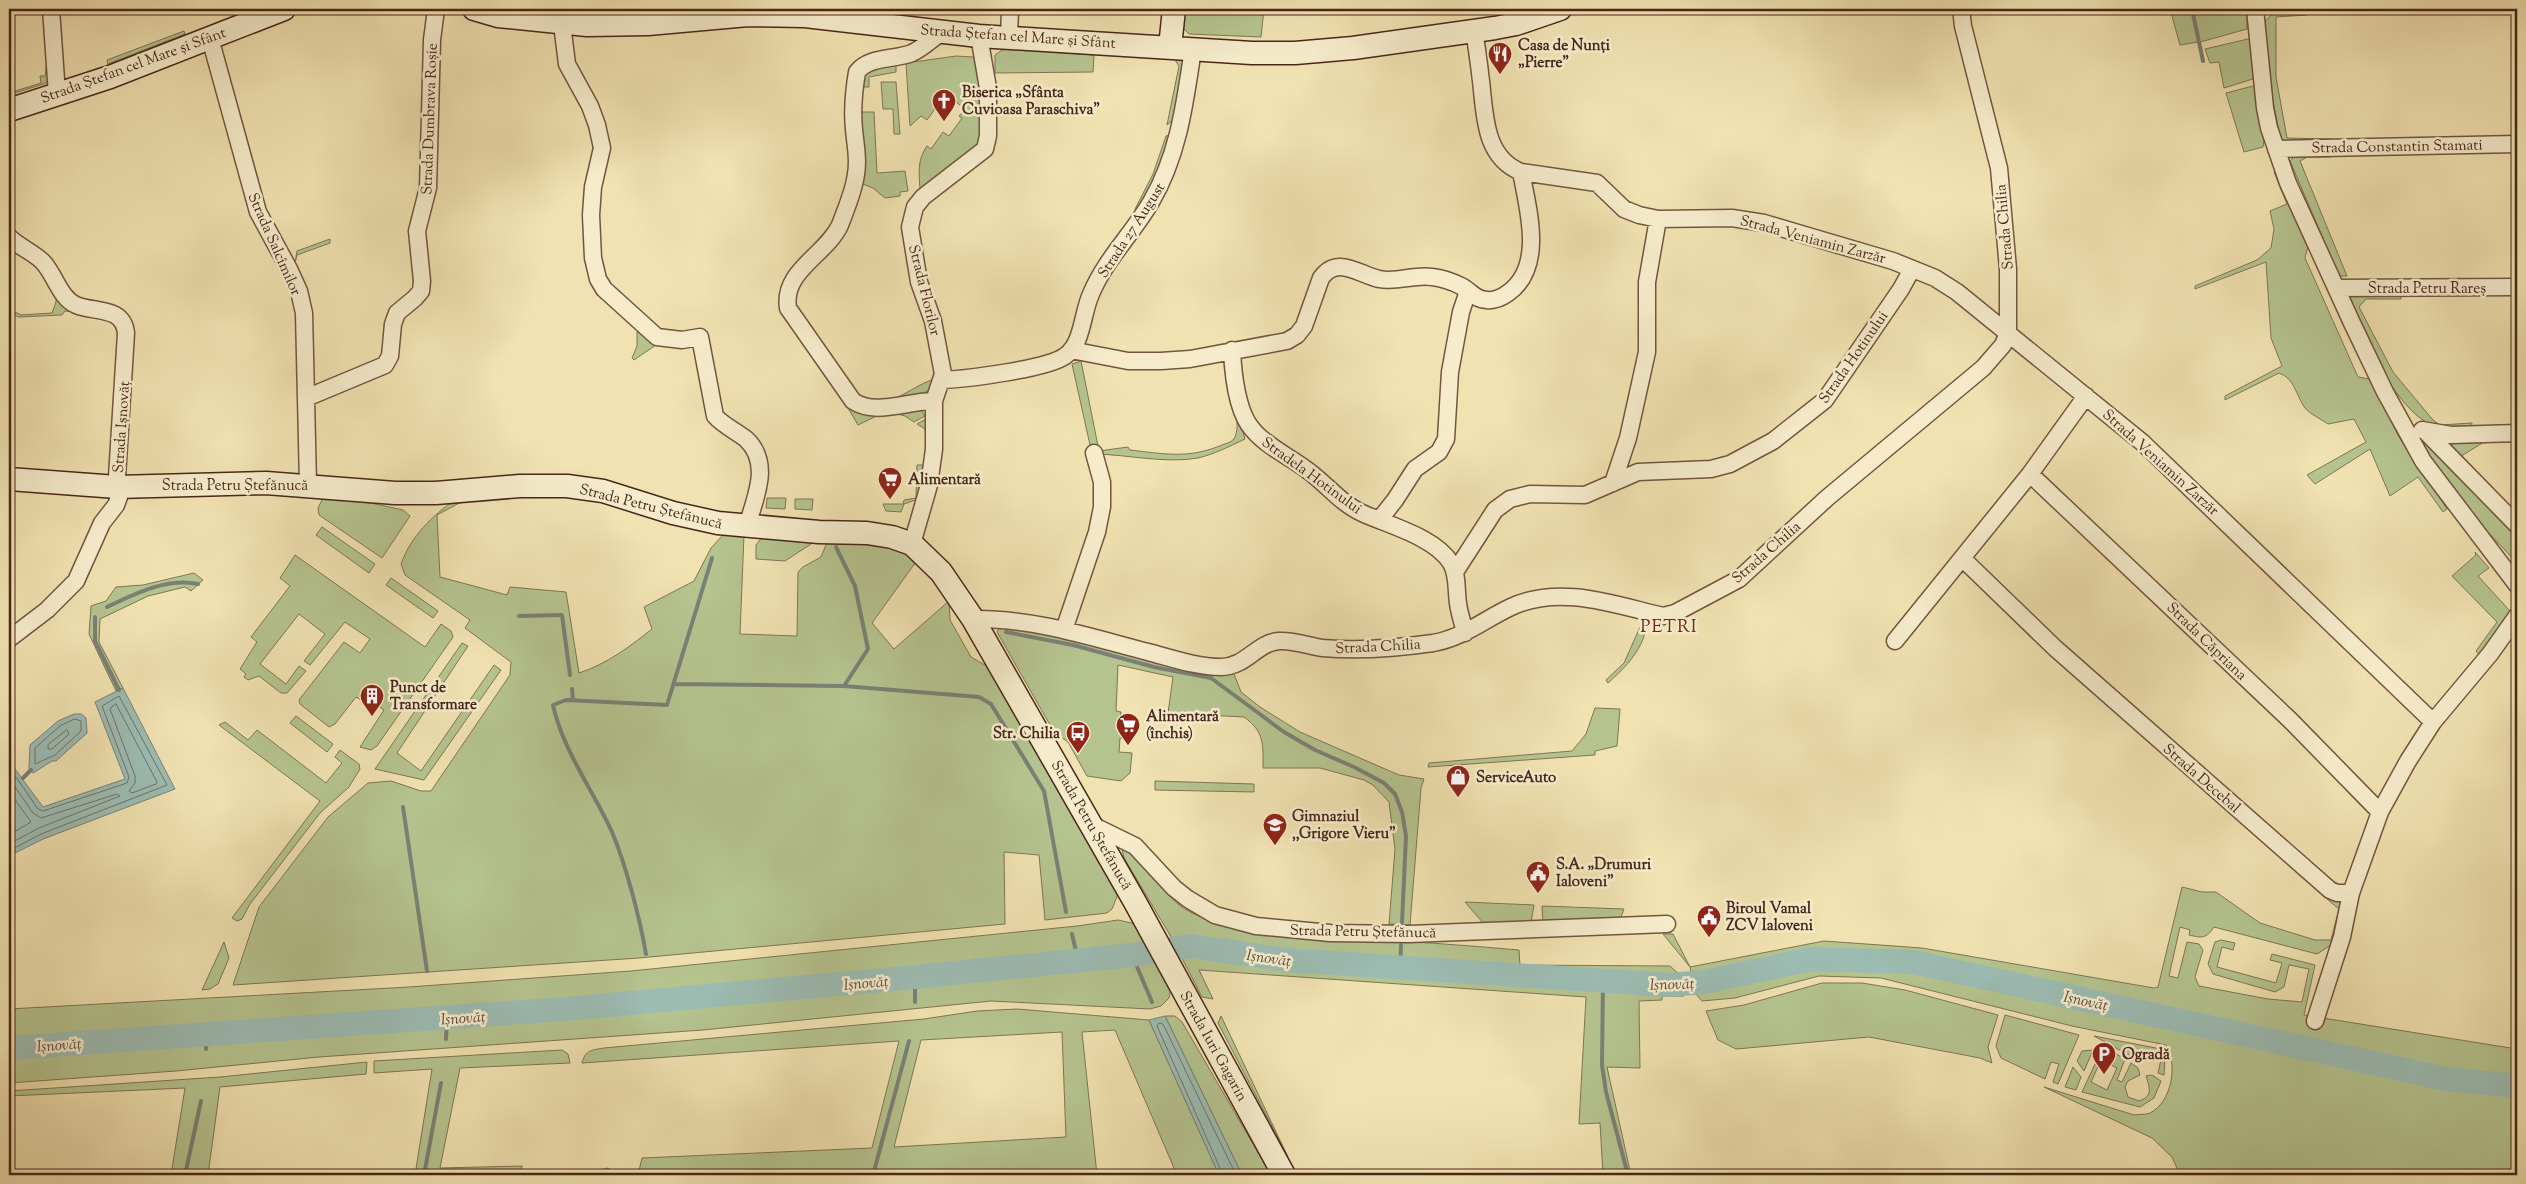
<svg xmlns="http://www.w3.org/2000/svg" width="2526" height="1184" font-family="'Sorts Mill Goudy',serif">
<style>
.green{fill:#b5c48f;stroke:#7f7554;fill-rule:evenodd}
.water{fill:#9cbcb3;stroke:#7b8076}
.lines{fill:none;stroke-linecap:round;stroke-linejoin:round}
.shore{stroke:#727166;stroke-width:1}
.stream{stroke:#7b8076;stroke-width:4}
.river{stroke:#9cbcb3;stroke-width:24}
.street-casing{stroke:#735540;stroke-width:19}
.secondary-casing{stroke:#49261a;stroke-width:25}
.street{stroke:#f6eccc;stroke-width:16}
.secondary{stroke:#f6eccc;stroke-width:22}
.labels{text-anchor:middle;stroke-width:5;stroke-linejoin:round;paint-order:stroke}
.street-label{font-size:15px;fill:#49261a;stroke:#f6eccc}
.poi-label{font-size:15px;font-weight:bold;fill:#49261a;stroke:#f6eccc;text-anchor:start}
.water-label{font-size:16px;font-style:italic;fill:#5e4c40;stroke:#f6eccc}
.quarter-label{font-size:18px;letter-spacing:1px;fill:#7a1f14;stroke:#f6eccc}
</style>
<rect width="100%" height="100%" fill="#f1e2b1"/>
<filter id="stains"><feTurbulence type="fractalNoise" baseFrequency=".004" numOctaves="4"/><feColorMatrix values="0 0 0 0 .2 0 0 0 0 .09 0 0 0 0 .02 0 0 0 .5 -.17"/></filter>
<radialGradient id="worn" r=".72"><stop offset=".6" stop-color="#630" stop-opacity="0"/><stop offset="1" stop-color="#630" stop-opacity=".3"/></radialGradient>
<path class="green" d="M838,9L895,11V15Z
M1182,9H1264L1261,37L1189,34L1183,28Z
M2170,9H2247V29L2204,41L2180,45Z
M2304,11L2307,15L2276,17V77L2287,138L2331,139L2324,144L2284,142L2280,136L2271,91L2264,24C2272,8 2288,12 2304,11Z
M184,31L185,34L108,64L107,60Z
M2248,39H2251L2256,78L2224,88L2219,62L2210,63L2205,49Z
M1009,49L1094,55L1093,72L995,73V55L1002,50Z
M956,56L973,57C990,82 982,117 979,145L925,188L920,189C919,173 917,160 927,146L931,149L943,132L949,136L962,118L959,116L965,109L948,96L943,103L940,102L927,120L921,116L910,126L906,63Z
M1181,59L1183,61L1175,118L1167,125L1179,66L1175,60Z
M47,61L51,72L46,83L9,95V93L41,83L40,76H45Z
M896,65V72L869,77V87H860L864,70Z
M881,82H896L900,134H894L893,109H883Z
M2257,85L2265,131L2263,147L2244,152L2226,93Z
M861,112H874L877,173L905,171L908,191L900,192V196L885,198L873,188L860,183Z
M1174,134L1145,206L1135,209L1153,174L1166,136Z
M2329,153L2331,157H2307L2300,161L2347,276H2339L2290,161L2296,155Z
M2274,172L2280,176L2309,242L2305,258L2358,377L2370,379L2399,437L2447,509L2443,512L2418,477L2390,496L2370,449L2315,484L2307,475L2366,442L2354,419L2328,424C2321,419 2310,414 2305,408C2296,396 2295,378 2279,373L2225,400V396L2282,366L2271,338L2266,262L2195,289V286L2257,260L2271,248L2274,229L2270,211L2287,204Z
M330,239V243L297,255L295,263L297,251Z
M56,291L78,312L65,311L62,315L19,317L9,313V309L21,315L52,313L56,302Z
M2401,294V299H2366L2359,307L2393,372L2433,420L2440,425L2472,423L2471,430C2461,430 2446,432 2437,428C2394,411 2367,340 2348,301L2352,296Z
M637,332H643L656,345L634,360L632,358L637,346Z
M1081,361L1099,451L1128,447L1130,450C1165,454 1189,459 1222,445C1227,443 1233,442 1235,437C1239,428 1236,416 1236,406L1245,439C1230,446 1215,454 1198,458C1164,464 1126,454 1092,454L1072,364Z
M939,369L934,387C920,396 906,399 890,401C906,394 919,384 936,378Z
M833,382L848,400L912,406L921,410L925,416L914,422L905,416L887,411L858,425Z
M926,419L930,450L918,499L904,504L901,512L886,511L883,504H903L904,500L916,498L917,465H926L927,446L925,429L917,424Z
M2420,436L2444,463L2517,535V563L2473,516L2420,446L2417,437Z
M2442,437L2517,438V442H2484L2458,458Z
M324,496L344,497L403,510L410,516L382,558L319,515L318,508Z
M767,498H786L785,509L766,508Z
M456,499L463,501L437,515L440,577L507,595L510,587L566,592L579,673C607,664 629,647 652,629L644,607L694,581L711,548L723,535H744L740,634L797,636L798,572L803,567L821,557L828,540L895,546L918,559L872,623L894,649L949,601L950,620L971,657L990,668L1118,894L1112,909L1107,913L1045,920L1039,855L1004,852L1005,924L639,958L233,985L259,907L328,817L368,783L391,781L421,791H431L510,675L511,662L465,628L470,620L405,575L401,564C411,536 432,516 456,499Z
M795,499H813L812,510L795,509Z
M322,527L375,564L369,573L316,535Z
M763,536L807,539L811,544L785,561L756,559V545Z
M2475,552L2489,568L2478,576L2510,611L2507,621L2482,658L2476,651L2497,622L2452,576L2476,555Z
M295,555L425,647L441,624L451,631L453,637L377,746L371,750L360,747L384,710L375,704L372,707L356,697L335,724L329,727L300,704L299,700L344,642L360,653L370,639L345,622L310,665L304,661L325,634L299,614L260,664L286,684L299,666L306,671L287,693H281L259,676L248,680L244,677L246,674L240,669L257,642L251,637L290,586L280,578Z
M194,573L203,580L191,591L185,587L148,596L100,619L99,642L123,688L116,691L89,634L91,606L106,601L116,587L143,585Z
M391,578L438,611L433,618L386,585Z
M1646,623C1646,647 1625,668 1608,683L1606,680L1624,663L1640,627Z
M1000,627L1056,634L1212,672L1234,674L1241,692L1260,707L1300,732L1399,775L1424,779L1421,788L1410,925L1389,924L1395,849L1389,802L1373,785L1364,780L1320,768H1263C1263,745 1265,732 1244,717L1168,713L1173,677L1118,665L1116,711L1121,712L1120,723L1136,725L1133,739L1120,738L1119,752L1132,753L1130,773L1121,781L1087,776L1068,742L1054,732L997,632Z
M462,643L468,646L397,753L421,771L494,665L501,670L424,780L375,769Z
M1595,708L1620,709L1617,746L1595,751V755L1428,767L1429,763L1572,751L1586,734Z
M296,716L333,744L327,752L290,723Z
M225,722L248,740L257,730L326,783L342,763L335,757L340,750L359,764L360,769L349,787L320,813L250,904L242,919L237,921L232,918L320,801L219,725Z
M1155,781L1254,784V792L1155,790Z
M1122,849C1136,853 1164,893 1179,905C1190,914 1210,920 1224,925C1264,940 1310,937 1352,939C1408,941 1463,945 1519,950L1520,965L1670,966L1680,975L1684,996H1662V1000L1639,1001L1640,1068L1607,1067L1631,1175H1603L1600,1123L1579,1124L1586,997L1199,970L1213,999L1202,997L1170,935L1124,858Z
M2182,887L2202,892H2216L2260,923L2315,940H2331L2339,909L2327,899L2340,900L2342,905L2334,943L2317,954L2214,927C2206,939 2202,938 2189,935L2190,930L2180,927L2169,976L2178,978L2187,942L2199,944L2203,950L2195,977L2199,986L2268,999L2302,1002L2309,969L2289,965L2284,987L2275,992L2213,974L2208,964L2215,942L2221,940L2235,943L2233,950L2222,947L2217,967L2276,983L2282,963L2270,960L2272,954L2315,965L2304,1015L2517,1049V1175H2180L2172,1157L2152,1138L2044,1087L2134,1115C2139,1114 2145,1115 2150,1113C2172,1102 2178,1064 2166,1045L2072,1026L1881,978L1819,976L1735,998L1702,1001L1695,993L1690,967L1663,934H1673L1690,967L1824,941L1922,948L2154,988L2158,987Z
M1465,902L1534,905L1531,923L1484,924Z
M1542,906L1624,909L1620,920L1543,923Z
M1118,920L1136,924L1171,988L1169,998L1161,1006L1150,1009L991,1001L703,1030L319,1057L176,1071L9,1083V1009L409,987L631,971L1077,926Z
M224,942L229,958L218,984L210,989L202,990Z
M1822,983H1862L1905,990L1998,1015L1988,1047L1992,1063L1980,1058L1869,1037L1736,1049L1718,1040L1706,1011L1744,1005Z
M1017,1009L1149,1020L1219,1175H1177L1115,1030L1082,1032L1097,1175H638L642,1158L872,1148L899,1041L582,1063C585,1050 592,1050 604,1048L924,1019L977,1011ZM1062,1032L1066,1137L894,1147L921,1040Z
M2005,1015L2079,1035L2058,1084L2053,1082L2059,1064L2051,1062L2045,1079L2001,1058L1996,1046Z
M1165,1016H1175L1182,1022L1271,1175H1242Z
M1221,1016L1288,1157L1218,1023Z
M2094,1036L2161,1049L2165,1056L2164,1075L2158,1073L2161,1060L2154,1051L2143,1052L2136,1059Z
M2103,1047L2111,1052L2105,1062L2101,1060L2091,1082L2107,1090L2117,1068L2111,1065L2116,1054L2125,1059L2117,1080L2122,1082L2131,1063L2138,1068L2140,1075L2128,1081L2125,1087L2128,1097L2139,1101C2153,1096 2150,1089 2146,1076L2152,1075L2161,1081L2154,1098L2140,1107L2082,1092Z
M562,1050L568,1054L570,1063L460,1068L440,1168L522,1166L521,1175H415L432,1069L374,1073V1061Z
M2093,1050L2084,1071L2077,1061L2082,1051Z
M367,1062L366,1074L220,1087L208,1175H171L185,1088L9,1096V1091L220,1077Z
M2073,1067L2081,1077L2076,1090L2065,1087Z"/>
<path class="water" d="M123,688L175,789L43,839L9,856V774L15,769L43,807L125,779L95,702Z
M74,714H81L86,718L87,733L56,761H52L33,773L29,769L30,745L58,721Z
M1165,1016L1242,1175H1219L1149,1020Z
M607,1168L611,1170V1175H569L571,1171H597Z"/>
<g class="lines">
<path class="shore" d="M116,704L157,782L156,784L132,793L129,791L135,783V776L110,709Z
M75,719L81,721V731L55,755L35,764V748L60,726Z
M67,730L69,734L52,749H48V745Z
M9,777H16L38,809L43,811L127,783L129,777L102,706L119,696L167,785L41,834L9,851
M9,784H13L33,813L41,818L117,794L120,796L39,828L9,844
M9,791L31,822L9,835
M1223,1175L1157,1026L1159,1023L1163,1024L1236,1175"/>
<path class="stream" d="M2192,9L2203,61
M107,607C134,594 168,577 198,584
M519,616L562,615L570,675
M95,617V641L119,690
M1006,632L1073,645L1154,667L1211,678L1284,732L1315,750L1354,767L1384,783L1395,794L1402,812L1406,836L1402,923
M674,684L844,686L868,649L855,586L836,547
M844,686L979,697L991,704L1044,791L1066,912
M572,689L573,700
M23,778L31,770
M403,807L427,971
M1072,934L1078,960
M646,954C640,919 626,865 612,832C593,790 563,751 553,705L566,700L667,705L712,558
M1132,955L1152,1002
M1400,969L1401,945
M915,977V1002
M1603,981L1602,1065L1606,1092L1628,1175
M446,1039L447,1017
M206,1049L207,1035
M185,1175L201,1101
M424,1175L441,1083
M873,1175L909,1041"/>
<path class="river" d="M9,1048L565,1009L915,977L1132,955L1190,946L1287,960L1668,985L1704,982L1811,959L1913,962L2446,1079L2517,1086"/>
<defs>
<path id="street" d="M51,9L57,94
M2255,9L2265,108L2269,128L2288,183L2352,323L2385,392L2423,461L2517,585
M562,24L567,64L590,106L597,125L602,148L593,187L591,215L593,258L598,279L604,289L657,337L682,340L700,337L715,416C724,426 736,431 746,439C772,463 755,498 747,526
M1474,31C1477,48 1479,64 1481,81C1485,115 1484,157 1521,172
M1009,37L1010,9
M210,38L258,212L289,269L299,291L304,313L308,484
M2276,149L2517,144
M9,237C19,247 33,252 43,262C55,275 60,298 76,305C95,313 123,306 126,333L117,477L119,497L116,505L102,523L76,581L47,610L9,639
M2336,288L2517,287
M1071,350L1128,361H1161L1190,359L1287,341L1297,335L1304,326L1321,278C1337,255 1358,274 1379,279C1397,283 1414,274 1432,277C1441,278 1453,282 1461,286C1471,291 1475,300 1487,300C1495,301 1501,298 1508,293C1545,267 1528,209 1521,172L1597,183L1624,209L1639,215L1658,219L1732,218L1764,223L1893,261L1935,278L1957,292L2143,443L2433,722
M1232,350C1233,373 1237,413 1253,430C1268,448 1293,458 1311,473C1328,486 1342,504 1362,513C1388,525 1435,537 1451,563C1458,575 1456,590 1458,603C1459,613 1463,623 1465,633
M942,380C966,379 1047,369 1065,356C1083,344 1082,313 1091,294C1105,260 1133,233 1151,202C1179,154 1185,102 1193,49
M306,398L385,365L390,356L393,324L397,313L415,298L421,291L422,281L417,231L428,188L432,40L436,9
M934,401C907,401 875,416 853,401L788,308C782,271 826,255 840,225C846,209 854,191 856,174C859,159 855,143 854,129C852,110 854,90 857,72C869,56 895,60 912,53C923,48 933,38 942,32
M2422,430L2451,435L2517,433
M2426,432L2517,525
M2030,474L2290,720L2380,812
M1613,483L1628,438L1647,352V282L1658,219
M1380,519L1395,500L1415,469L1439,452L1446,439L1450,372L1461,312L1468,291
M912,544L929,485L934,449V401L943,374L933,321L919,282L910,227L915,207L923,197L985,149L988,136V88L979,36
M1963,559L2055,648L2330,890L2337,893H2351
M1455,572L1495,510L1510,499L1530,494L1585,495L1638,472L1711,469L1730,464L1773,441L1825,400L1901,289L1912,269
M973,619C1033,618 1090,637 1148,652C1171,658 1197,667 1221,667C1246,667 1256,643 1279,641C1294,640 1308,646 1323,648C1358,651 1398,648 1433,643C1463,638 1485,619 1511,607C1560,584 1615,605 1663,616L1675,613L1739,579L1827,498L1983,368L2003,345L2008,333V269L1999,168L1963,26L1961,9
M1064,630L1097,532L1102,507V482L1094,453
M1895,641L2030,474L2086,396
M1092,825L1135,846L1174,888L1188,899L1215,915L1256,926L1330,933L1409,934L1667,924
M2315,1021L2342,937L2351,893L2380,812L2408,761L2433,722L2490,654L2517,616"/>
<path id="secondary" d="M474,9L498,16L587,25L648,24L748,15L805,16L979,36L1252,53H1295L1353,48L1495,28L1516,24L1560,9
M1170,47L1174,9
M9,110L110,77L284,9
M9,479L117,487L266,483L395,493H436L520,486H567L603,491L673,513L718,523L819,532L867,533L892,537L912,544L941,572L973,619L1135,902L1284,1175"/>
</defs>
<use href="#street" class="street-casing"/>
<use href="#secondary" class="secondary-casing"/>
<use href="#street" class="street"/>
<use href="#secondary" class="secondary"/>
</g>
<defs>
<symbol id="restaurant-pin" viewBox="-11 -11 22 30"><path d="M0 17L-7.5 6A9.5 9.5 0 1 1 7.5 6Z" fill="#8f2418" stroke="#f6eccc"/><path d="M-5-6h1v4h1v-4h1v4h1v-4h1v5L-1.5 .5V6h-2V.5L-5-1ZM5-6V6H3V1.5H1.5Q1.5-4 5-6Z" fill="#fff"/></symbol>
<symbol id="church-pin" viewBox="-11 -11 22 30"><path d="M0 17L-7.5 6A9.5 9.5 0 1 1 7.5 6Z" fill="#8f2418" stroke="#f6eccc"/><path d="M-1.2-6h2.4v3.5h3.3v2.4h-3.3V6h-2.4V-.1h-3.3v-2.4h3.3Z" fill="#fff"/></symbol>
<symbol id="supermarket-pin" viewBox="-11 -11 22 30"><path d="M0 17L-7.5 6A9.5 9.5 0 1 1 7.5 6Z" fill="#8f2418" stroke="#f6eccc"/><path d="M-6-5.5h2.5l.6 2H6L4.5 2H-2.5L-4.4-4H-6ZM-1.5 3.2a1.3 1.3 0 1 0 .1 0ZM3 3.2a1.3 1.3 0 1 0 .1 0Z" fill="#fff"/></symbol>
<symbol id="building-pin" viewBox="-11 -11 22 30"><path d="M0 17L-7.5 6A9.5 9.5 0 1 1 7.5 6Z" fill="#8f2418" stroke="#f6eccc"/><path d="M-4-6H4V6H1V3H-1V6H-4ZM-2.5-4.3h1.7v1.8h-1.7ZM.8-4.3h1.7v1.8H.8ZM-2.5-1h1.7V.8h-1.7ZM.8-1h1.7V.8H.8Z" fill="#fff"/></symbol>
<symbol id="bus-pin" viewBox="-11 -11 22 30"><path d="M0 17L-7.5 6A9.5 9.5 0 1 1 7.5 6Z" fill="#8f2418" stroke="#f6eccc"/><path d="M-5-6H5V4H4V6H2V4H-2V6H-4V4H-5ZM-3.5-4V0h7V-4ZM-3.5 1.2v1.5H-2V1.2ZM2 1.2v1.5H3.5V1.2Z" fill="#fff"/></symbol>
<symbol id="shop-pin" viewBox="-11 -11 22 30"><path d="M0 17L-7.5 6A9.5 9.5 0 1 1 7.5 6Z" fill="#8f2418" stroke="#f6eccc"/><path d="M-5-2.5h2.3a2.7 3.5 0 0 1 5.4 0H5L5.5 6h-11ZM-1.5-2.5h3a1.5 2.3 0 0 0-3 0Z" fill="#fff"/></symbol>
<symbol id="school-pin" viewBox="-11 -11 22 30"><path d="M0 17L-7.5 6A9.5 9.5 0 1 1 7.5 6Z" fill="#8f2418" stroke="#f6eccc"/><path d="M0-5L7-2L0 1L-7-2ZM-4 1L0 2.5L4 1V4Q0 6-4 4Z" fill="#fff"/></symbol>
<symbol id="civic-pin" viewBox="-11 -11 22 30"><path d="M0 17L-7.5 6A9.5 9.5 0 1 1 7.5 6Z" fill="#8f2418" stroke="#f6eccc"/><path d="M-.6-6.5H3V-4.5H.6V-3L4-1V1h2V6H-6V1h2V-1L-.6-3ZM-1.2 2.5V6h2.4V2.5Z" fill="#fff"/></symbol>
<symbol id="parking-pin" viewBox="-11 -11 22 30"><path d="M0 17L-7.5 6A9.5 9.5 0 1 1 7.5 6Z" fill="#8f2418" stroke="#f6eccc"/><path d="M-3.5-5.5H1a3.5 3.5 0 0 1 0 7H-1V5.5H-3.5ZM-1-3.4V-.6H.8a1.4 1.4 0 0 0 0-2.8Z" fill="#fff"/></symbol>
</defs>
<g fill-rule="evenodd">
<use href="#restaurant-pin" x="1486" y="40" width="28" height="38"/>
<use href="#church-pin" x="930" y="87" width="28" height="38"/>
<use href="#supermarket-pin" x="876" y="465" width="28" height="38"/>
<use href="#building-pin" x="358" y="682" width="28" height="38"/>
<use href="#supermarket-pin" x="1114" y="711" width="28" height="38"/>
<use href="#bus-pin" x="1064" y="719" width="28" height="38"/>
<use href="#shop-pin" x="1444" y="763" width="28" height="38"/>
<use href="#school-pin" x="1261" y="811" width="28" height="38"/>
<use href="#civic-pin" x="1524" y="859" width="28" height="38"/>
<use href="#civic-pin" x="1695" y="903" width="28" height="38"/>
<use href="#parking-pin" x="2090" y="1040" width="28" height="38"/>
</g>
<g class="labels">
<g class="street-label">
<text transform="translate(1018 36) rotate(4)" y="5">Strada Ștefan cel Mare și Sfânt</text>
<text transform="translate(133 65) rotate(-20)" y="5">Strada Ștefan cel Mare și Sfânt</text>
<text transform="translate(429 119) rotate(-88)" y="5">Strada Dumbrava Roșie</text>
<text transform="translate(2397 146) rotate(-1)" y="5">Strada Constantin Stamati</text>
<text transform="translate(2004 227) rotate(-95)" y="5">Strada Chilia</text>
<text transform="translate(1131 230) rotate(-57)" y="5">Strada 27 August</text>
<text transform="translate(1813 239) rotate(15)" y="5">Strada Veniamin Zarzăr</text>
<text transform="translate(275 244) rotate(66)" y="5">Strada Salcîmilor</text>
<text x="2427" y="293">Strada Petru Rareș</text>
<text transform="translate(925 290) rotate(76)" y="5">Strada Florilor</text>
<text transform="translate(1853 357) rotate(-55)" y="5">Strada Hotinului</text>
<text transform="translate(121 427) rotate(-86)" y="5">Strada Ișnovăț</text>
<text transform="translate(2161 462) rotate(42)" y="5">Strada Veniamin Zarzăr</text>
<text transform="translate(1312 475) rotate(36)" y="5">Stradela Hotinului</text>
<text x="235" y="490">Strada Petru Ștefănucă</text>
<text transform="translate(651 506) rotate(14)" y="5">Strada Petru Ștefănucă</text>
<text transform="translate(1766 552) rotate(-41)" y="5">Strada Chilia</text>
<text transform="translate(2207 641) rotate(44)" y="5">Strada Căpriana</text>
<text transform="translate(1378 646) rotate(-3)" y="5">Strada Chilia</text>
<text transform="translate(2202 778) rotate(41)" y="5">Strada Decebal</text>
<text transform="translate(1092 825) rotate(60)" y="5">Strada Petru Ștefănucă</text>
<text transform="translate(1363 931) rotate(1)" y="5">Strada Petru Ştefănucă</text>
<text transform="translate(1214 1046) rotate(61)" y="5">Strada Iuri Gagarin</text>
</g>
<g class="poi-label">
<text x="1518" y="50">Casa de Nunți<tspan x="1518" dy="17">„Pierre”</tspan></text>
<text x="962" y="97">Biserica „Sfânta<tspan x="962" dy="17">Cuvioasa Paraschiva”</tspan></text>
<text x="908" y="484">Alimentară</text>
<text x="390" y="692">Punct de<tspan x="390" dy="17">Transformare</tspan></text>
<text x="1146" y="721">Alimentară<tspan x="1146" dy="17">(închis)</tspan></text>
<text x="1060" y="738" text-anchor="end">Str. Chilia</text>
<text x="1476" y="782">ServiceAuto</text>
<text x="1292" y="821">Gimnaziul<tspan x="1292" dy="17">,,Grigore Vieru"</tspan></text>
<text x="1556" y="869">S.A. „Drumuri<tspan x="1556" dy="17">Ialoveni”</tspan></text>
<text x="1726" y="913">Biroul Vamal<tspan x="1726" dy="17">ZCV Ialoveni</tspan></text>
<text x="2122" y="1059">Ogradă</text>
</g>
<g class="water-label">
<text transform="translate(1269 957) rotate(8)" y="6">Ișnovăț</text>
<text transform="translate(866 982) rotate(-5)" y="6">Ișnovăț</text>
<text transform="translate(1672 983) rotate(-2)" y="6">Ișnovăț</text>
<text transform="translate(2086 1000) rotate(12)" y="6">Ișnovăț</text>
<text transform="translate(463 1017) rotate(-4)" y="6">Ișnovăț</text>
<text transform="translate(59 1044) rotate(-4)" y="6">Ișnovăț</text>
</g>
<g class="quarter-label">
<text x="1669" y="632">PETRI</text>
</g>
</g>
<rect width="2526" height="1184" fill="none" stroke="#f1e2b1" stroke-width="30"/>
<rect x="10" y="10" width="2506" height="1164" fill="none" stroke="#49261a" stroke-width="2.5"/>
<rect x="15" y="15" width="2496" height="1154" fill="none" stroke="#49261a"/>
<rect width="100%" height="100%" filter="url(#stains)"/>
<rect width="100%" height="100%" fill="url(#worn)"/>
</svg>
